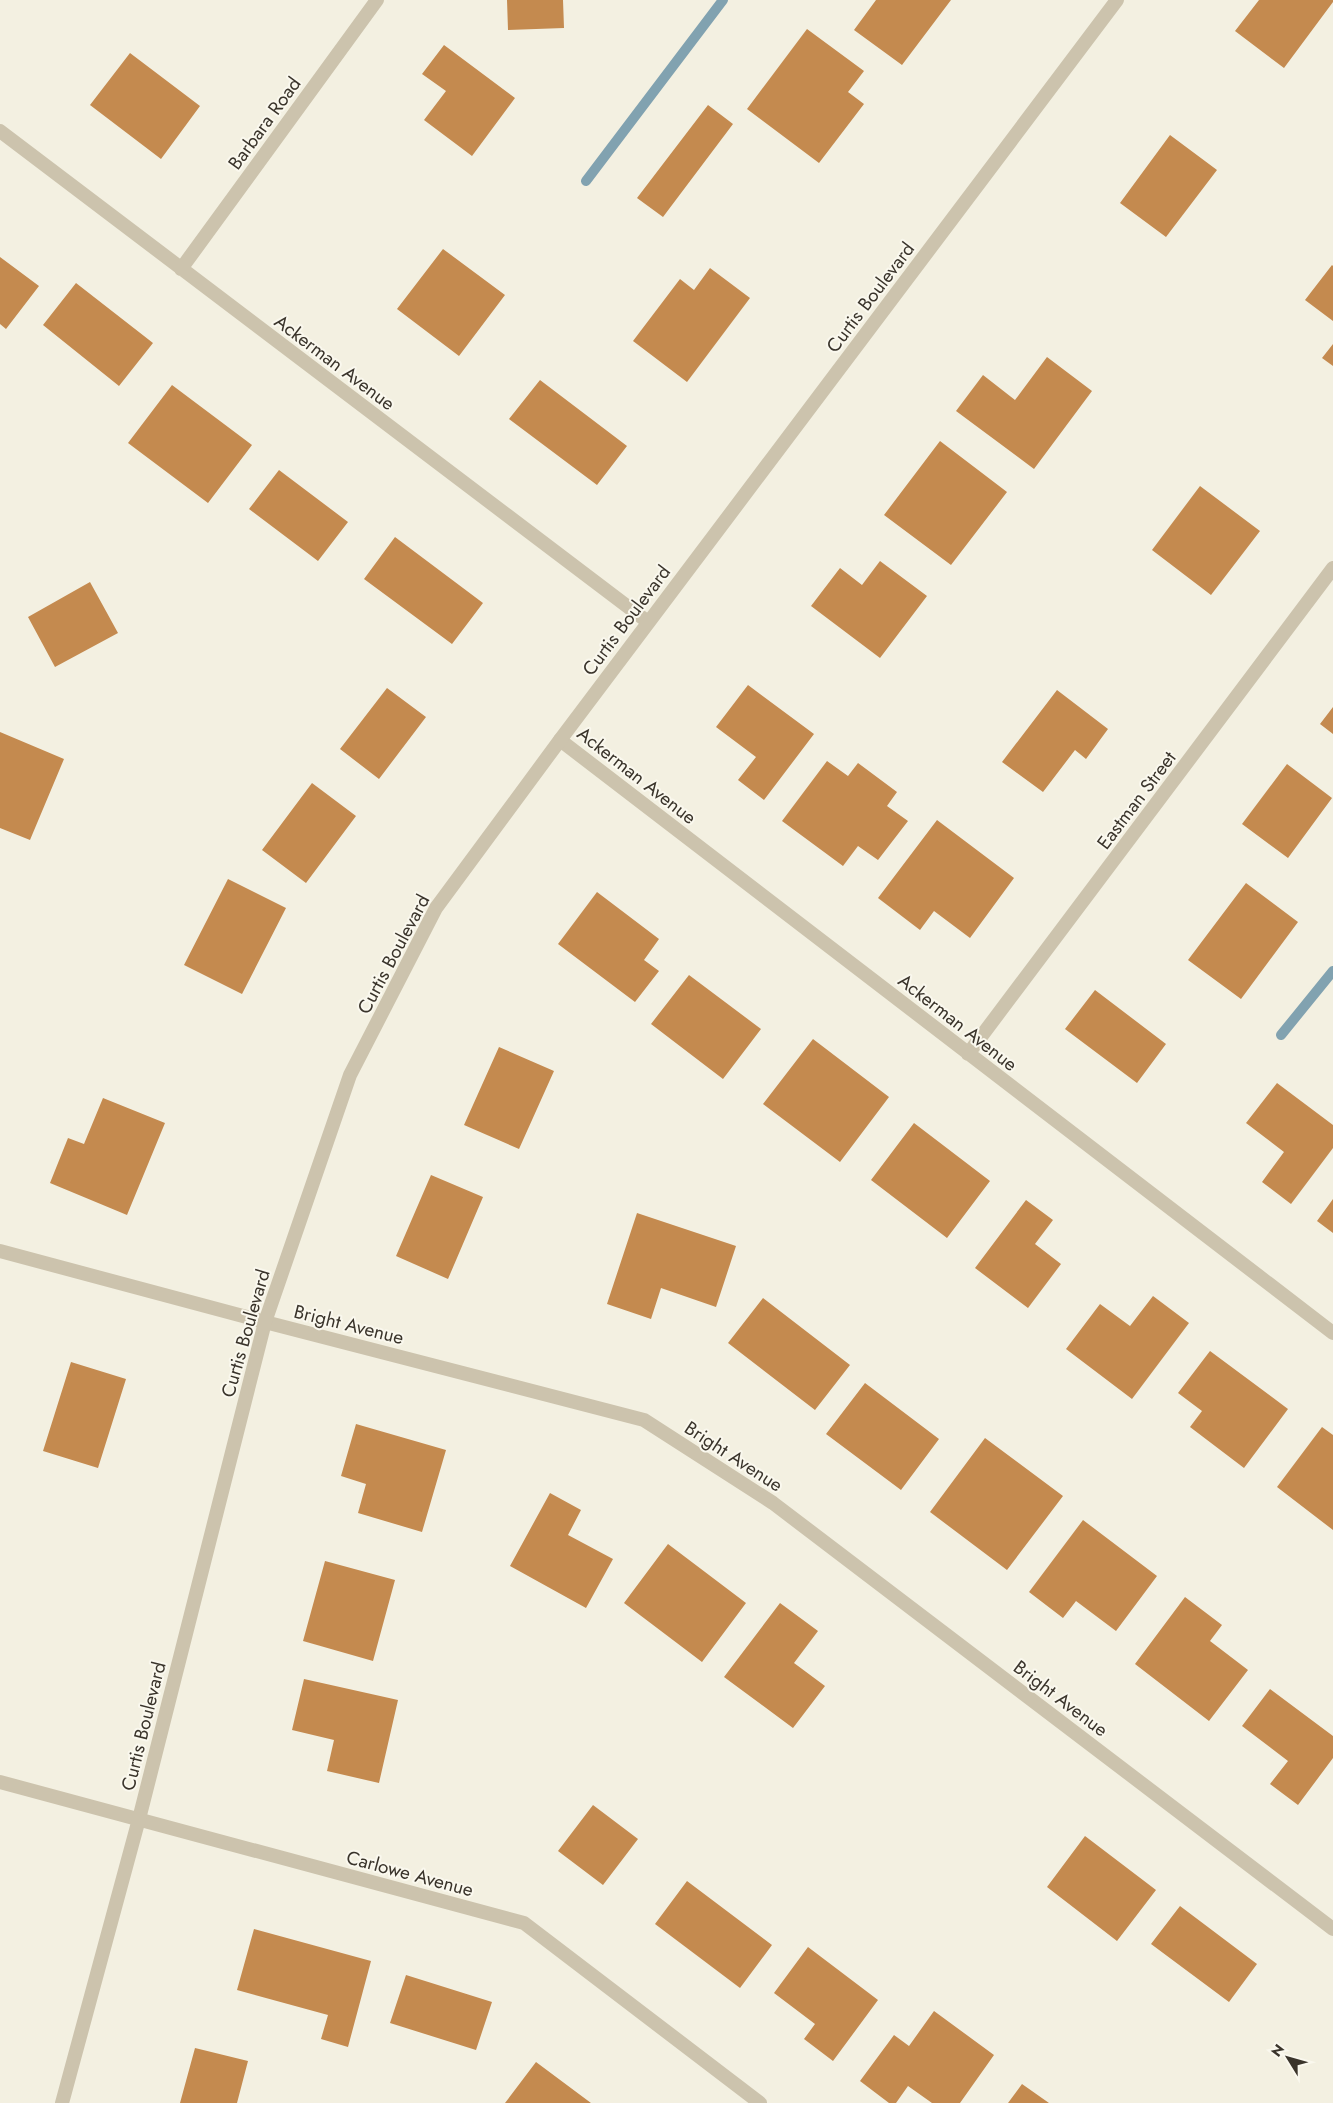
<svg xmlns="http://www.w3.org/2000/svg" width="1333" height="2103" font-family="Jost,sans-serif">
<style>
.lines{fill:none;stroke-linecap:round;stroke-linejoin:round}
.stream{stroke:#81a2b0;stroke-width:10}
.building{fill:#c48a4f}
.minor{stroke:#ccc3ad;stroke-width:14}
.tertiary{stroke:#ccc3ad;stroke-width:14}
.labels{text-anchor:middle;stroke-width:4;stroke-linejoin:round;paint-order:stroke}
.street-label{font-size:19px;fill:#3a342b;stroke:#faf8ee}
</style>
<rect width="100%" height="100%" fill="#f3f0e1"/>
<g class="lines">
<path class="stream" d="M586,181L723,0
M1281,1035L1333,971"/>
</g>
<path class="building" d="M507,0H563L564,28L508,30Z
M876,0H951L902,65L854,30Z
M1259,0H1333V2L1284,68L1235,31Z
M807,29L864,71L848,92L864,104L819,163L747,109Z
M444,45L515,98L472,156L424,120L446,91L422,74Z
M130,53L200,106L161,159L90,105Z
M708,105L733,124L663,217L637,198Z
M1170,135L1217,170L1166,237L1120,203Z
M443,249L505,295L459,356L397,309Z
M0,257L39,286L6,329L0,324Z
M1332,265L1333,266V321L1305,300Z
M710,268L750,298L687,382L633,341L680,279L694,290Z
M76,283L153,343L119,386L43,325Z
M1333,344V366L1322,358Z
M1047,357L1092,391L1034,469L956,411L983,375L1015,400Z
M540,380L627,446L597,485L509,419Z
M172,385L252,445L208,503L128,443Z
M940,441L1007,492L951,565L884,515Z
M279,470L348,522L318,561L249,509Z
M1200,486L1260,531L1211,595L1152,550Z
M395,537L483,603L452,644L364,579Z
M880,561L927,596L880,658L811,606L840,568L862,585Z
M90,582L118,633L55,667L28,617Z
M748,685L814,734L764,800L738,780L756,757L716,727Z
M387,688L426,717L379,779L340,749Z
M1057,690L1108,729L1086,759L1075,750L1043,792L1002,762Z
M1333,707V734L1320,724Z
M0,732L64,759L30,840L0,828Z
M827,761L848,776L858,763L897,792L887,806L908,821L878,860L858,846L843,866L782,821Z
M1287,764L1332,798L1288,858L1242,824Z
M312,783L356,816L306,883L262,850Z
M937,820L1014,878L970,938L934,911L920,930L878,898Z
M228,879L286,908L242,994L184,965Z
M1246,883L1298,922L1241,999L1188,960Z
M597,892L659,939L644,960L659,971L635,1002L558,944Z
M689,975L761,1029L723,1079L651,1024Z
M1095,990L1166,1044L1137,1083L1065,1029Z
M813,1039L889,1097L840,1162L763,1104Z
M499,1047L554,1071L519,1149L464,1125Z
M1277,1083L1333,1125V1148L1291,1204L1262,1182L1284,1152L1246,1123Z
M103,1098L165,1123L127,1215L50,1183L68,1138L84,1144Z
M914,1123L990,1181L947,1238L871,1180Z
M431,1175L483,1197L448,1279L396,1256Z
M1333,1199V1233L1317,1221Z
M1026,1200L1053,1220L1035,1244L1061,1264L1028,1308L975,1268Z
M637,1213L736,1246L716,1307L661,1288L651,1319L607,1304Z
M1153,1296L1189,1323L1132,1399L1066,1349L1100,1304L1130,1326Z
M763,1298L850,1365L815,1410L728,1343Z
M1210,1351L1288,1409L1244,1468L1190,1427L1202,1411L1178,1393Z
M71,1362L126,1379L98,1468L43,1451Z
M865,1383L939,1439L901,1490L826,1434Z
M356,1424L446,1450L422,1532L358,1513L366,1484L341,1476Z
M1322,1427L1333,1435V1530L1277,1487Z
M985,1438L1063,1496L1007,1570L930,1512Z
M550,1493L581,1510L568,1535L613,1559L586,1608L510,1566Z
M1083,1520L1157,1576L1116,1631L1076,1601L1063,1618L1029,1592Z
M668,1544L746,1603L702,1662L624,1603Z
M325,1561L395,1580L373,1661L303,1641Z
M1185,1597L1222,1625L1210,1641L1248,1670L1209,1721L1135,1664Z
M780,1603L818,1631L794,1663L825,1686L793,1728L724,1677Z
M304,1679L398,1700L379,1783L327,1771L334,1740L292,1730Z
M1270,1689L1333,1736V1758L1298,1805L1270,1784L1288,1761L1242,1726Z
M593,1805L638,1839L603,1885L558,1851Z
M1085,1836L1156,1890L1117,1941L1047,1887Z
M687,1881L772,1945L740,1988L655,1924Z
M1180,1906L1257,1964L1229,2002L1151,1944Z
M254,1929L371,1961L348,2047L321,2039L328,2015L237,1990Z
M808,1947L878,2000L833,2061L804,2039L815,2024L774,1993Z
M406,1975L492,2002L476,2050L390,2023Z
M934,2011L994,2055L960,2103H932L908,2086L896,2103H889L860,2081L894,2035L909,2046Z
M195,2048L248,2061L237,2103H180Z
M536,2062L591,2103H505Z
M1022,2084L1049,2103H1008Z"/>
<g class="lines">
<path class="minor" d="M0,131L648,622
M181,269L377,0
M560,740L1333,1333
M968,1054L1333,568
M0,1251L265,1322L644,1420L773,1503L1333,1929
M0,1782L524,1923L760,2103"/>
<path class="tertiary" d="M62,2103L139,1819L265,1322L350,1075L436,908L560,740L1117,0"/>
</g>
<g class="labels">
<g class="street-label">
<text transform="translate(264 123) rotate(-54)" y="7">Barbara Road</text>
<text transform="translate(870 297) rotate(-53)" y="7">Curtis Boulevard</text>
<text transform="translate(335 362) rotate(37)" y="7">Ackerman Avenue</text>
<text transform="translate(626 620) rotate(-53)" y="7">Curtis Boulevard</text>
<text transform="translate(637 775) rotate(38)" y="7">Ackerman Avenue</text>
<text transform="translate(1136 800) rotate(-53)" y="7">Eastman Street</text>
<text transform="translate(393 954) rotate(-62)" y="7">Curtis Boulevard</text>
<text transform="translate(958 1022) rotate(38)" y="7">Ackerman Avenue</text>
<text transform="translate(349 1324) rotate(14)" y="7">Bright Avenue</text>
<text transform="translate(245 1333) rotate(-74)" y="7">Curtis Boulevard</text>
<text transform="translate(734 1456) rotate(33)" y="7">Bright Avenue</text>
<text transform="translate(1061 1698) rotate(37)" y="7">Bright Avenue</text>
<text transform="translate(143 1726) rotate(-76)" y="7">Curtis Boulevard</text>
<text transform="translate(410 1873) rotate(15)" y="7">Carlowe Avenue</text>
</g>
</g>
<g transform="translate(1288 2058) rotate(307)" stroke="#faf8ee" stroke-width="4" paint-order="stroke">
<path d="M0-4L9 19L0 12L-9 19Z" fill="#3a342b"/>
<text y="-8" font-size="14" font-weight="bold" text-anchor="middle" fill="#3a342b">N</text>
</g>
</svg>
